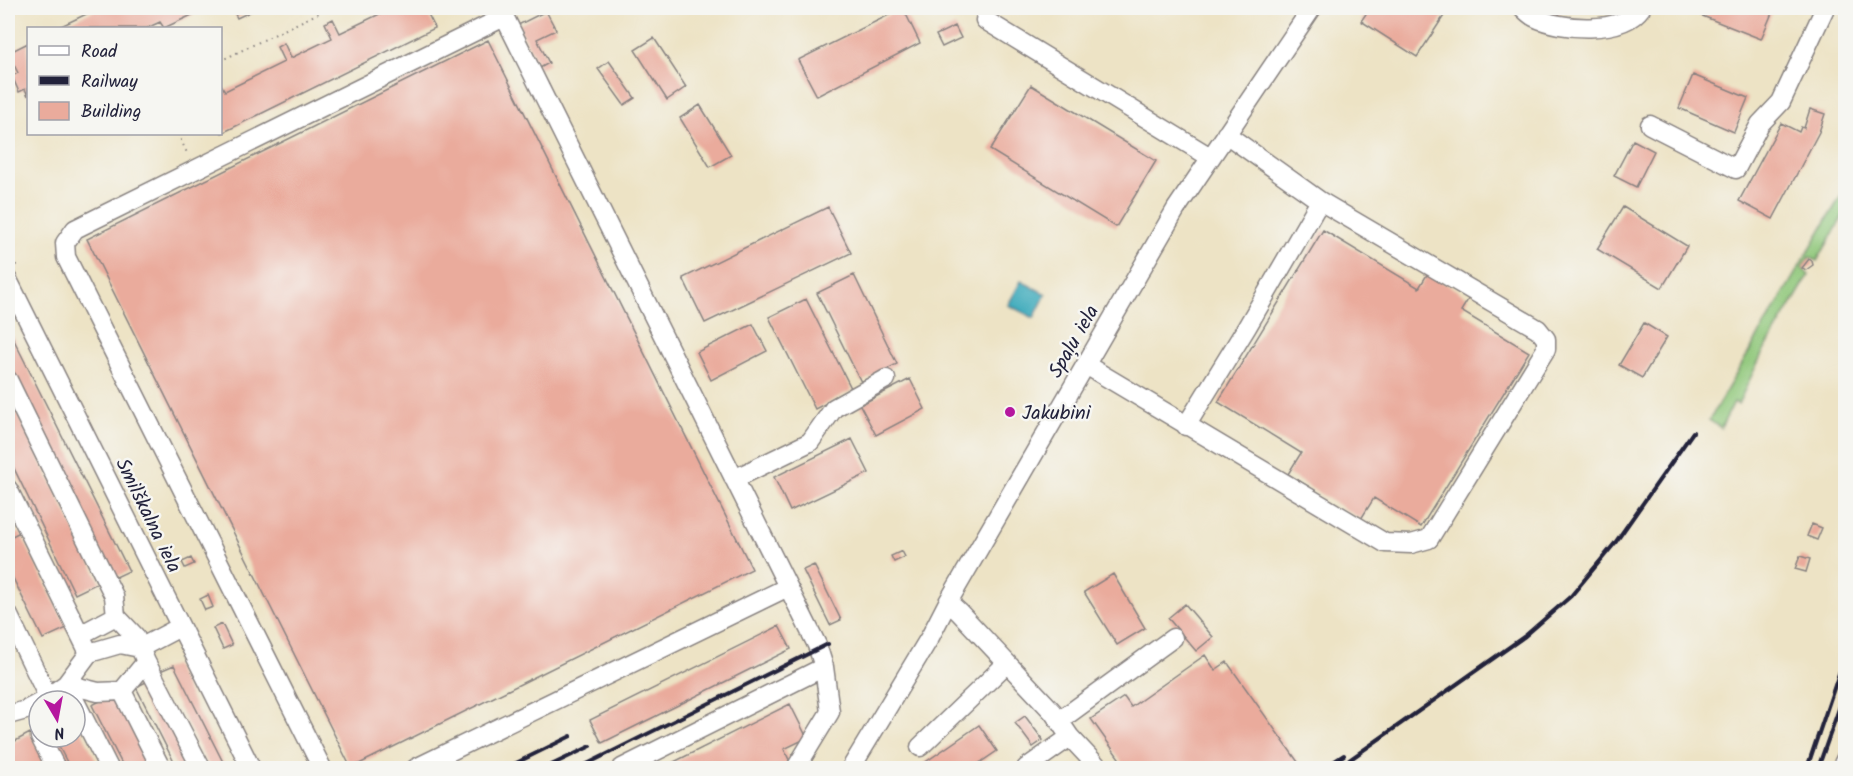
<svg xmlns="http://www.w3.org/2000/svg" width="1853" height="776" font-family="Kalam,sans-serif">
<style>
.green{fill:#91c87b;stroke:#5a755b;stroke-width:1.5}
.water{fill:#3caabb;stroke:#2f667b;stroke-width:1.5}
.building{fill:#eaab9c}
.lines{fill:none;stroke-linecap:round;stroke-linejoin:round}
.minor-casing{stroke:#888280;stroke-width:21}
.path{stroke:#888280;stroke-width:2;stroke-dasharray:1.5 4.5;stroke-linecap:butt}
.minor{stroke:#fff;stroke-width:18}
.rail{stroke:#22223b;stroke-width:4}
.poi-dot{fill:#b5179e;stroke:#f6f6f2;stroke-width:2}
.labels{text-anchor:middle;stroke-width:5;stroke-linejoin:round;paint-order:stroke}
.street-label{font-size:20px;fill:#22223b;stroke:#f6f6f2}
.poi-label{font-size:20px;fill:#22223b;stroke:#f6f6f2;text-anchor:start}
</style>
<rect width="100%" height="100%" fill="#f6f6f2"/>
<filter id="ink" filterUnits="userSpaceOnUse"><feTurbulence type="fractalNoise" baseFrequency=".0167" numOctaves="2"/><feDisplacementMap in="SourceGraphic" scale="12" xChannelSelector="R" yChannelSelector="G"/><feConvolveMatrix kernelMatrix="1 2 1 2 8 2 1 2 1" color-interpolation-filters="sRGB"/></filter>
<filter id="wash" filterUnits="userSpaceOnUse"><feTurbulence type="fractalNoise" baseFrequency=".008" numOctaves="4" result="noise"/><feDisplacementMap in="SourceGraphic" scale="24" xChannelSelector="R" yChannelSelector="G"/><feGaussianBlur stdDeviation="1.35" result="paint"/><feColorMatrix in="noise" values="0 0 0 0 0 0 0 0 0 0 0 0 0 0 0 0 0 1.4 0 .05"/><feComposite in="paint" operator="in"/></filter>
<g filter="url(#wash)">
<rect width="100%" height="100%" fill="#ede3c5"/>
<path class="green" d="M1845,189V213L1817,261L1809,257L1802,268L1809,275L1761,356L1738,404L1734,402L1721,428L1709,420Z"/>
<path class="water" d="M1021,281L1046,294L1034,318L1008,305Z"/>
<g id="blocks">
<path class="building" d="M99,8H207L164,28L160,22L147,28H57Z
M232,8H258L237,18Z
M392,8H425L435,28L222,133L220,130V83L225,91L284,62L277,47L284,43L291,58L332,38L325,23L333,19L340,33Z
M903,8L920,43L817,96L798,60Z
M1370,8H1449L1417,57L1361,21Z
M1542,8H1562L1558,16Z
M1703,8H1759L1772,13L1761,39L1700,15Z
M546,11L556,30L537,39L549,63L540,68L518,25Z
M955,26L961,38L942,47L936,35Z
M654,38L686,87L667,100L635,50Z
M488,40L752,569L351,768L87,239Z
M28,43V96L25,89L19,92L12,76L18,73L8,53Z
M609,61L635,98L624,105L598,69Z
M1693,75L1748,98L1734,132L1679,108Z
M1031,85L1156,161L1116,227L990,150Z
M700,105L731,155L710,167L680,118Z
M1810,109L1825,114L1819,132L1773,219L1739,201L1781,123L1799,132L1801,127L1804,128Z
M1633,140L1654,151L1636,187L1614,176Z
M828,207L851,253L705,323L683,278Z
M1623,207L1687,246L1662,288L1597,249Z
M1323,230L1419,288L1428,273L1469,298L1461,311L1529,352L1421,527L1374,498L1361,519L1288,474L1301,453L1218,402Z
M1809,259L1812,261L1813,265L1806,270L1802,268Z
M854,275L897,364L861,382L817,293Z
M806,299L852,390L815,409L769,317Z
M1644,323L1667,337L1642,378L1619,365Z
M753,324L767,351L711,380L697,352Z
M8,328L129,571L114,578L8,362Z
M910,379L925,409L876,435L860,405Z
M8,395L100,582L75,594L8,456Z
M852,439L869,473L790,511L774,477Z
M1812,524L1822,528L1817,540L1807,536Z
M20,532L67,628L43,639L8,568V538Z
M902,551L905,557L894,562L891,556Z
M1800,556L1810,559L1806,572L1795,569Z
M191,558L194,564L185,568L182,562Z
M814,565L841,620L830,625L803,570Z
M1113,574L1145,628L1117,645L1084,592Z
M208,595L213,607L205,610L200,599Z
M1185,604L1213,637L1196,651L1168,618Z
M222,624L232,645L223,649L213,628Z
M779,626L791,649L602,743L590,720Z
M1205,655L1215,670L1227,662L1298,762L1289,768H1126L1091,719L1124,697L1131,707Z
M174,665L226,768H210L160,671Z
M148,681L192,768H177L136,687Z
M115,694L153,768H124L92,705Z
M790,704L807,738L784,749L790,762L777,768H662Z
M1025,716L1043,740L1033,747L1015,723Z
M75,718L100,768H70L54,737H75Z
M979,725L997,751L972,768H917Z
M30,733L48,768H16L8,752V745Z"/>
</g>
</g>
<g filter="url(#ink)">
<use href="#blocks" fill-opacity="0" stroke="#888280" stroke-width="1.5"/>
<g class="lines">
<defs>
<path id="minor" d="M500,8L817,645L824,667L830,712L796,768
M1523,8C1526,11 1530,15 1534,17C1560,30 1622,35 1641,8
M985,20L1210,157
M1650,125L1736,169L1760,124L1781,102L1825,8
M8,280L251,768
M1086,365L1385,543L1411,544L1429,539L1546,349V339L1538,329L1320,201L1226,134
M8,380L114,596L116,616L135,636L146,662L201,768
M1186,426L1247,327L1320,201
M734,479L810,442L834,408L886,379
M8,489L89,653
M948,602L959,612L1053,712L1070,737L1099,768
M8,614L48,697
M80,635L116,616
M66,684L98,692L122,691L146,662
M122,691L161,768
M42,701L66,684L89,653L120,644L140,648L180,627
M75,701L109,768
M8,715L26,710L39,703
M1059,721L1173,638
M40,737L56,768
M920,747L1007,663
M322,768L66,257L65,243L75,229L504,17
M416,768L788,587
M622,768L824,667
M851,768L930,637L948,602L1176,209L1312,8
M1026,768L1070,737
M1841,768L1846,758"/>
</defs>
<use href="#minor" class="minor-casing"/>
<path class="path" d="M220,61L329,8
M178,134L188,155
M8,248L17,267"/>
<use href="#minor" class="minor"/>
<path class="rail" d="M506,768L571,736
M545,768L591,746
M579,768L828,644
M1324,768L1344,755
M1338,768L1525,636L1571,596L1615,543L1693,432
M1807,768L1846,653
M1818,768L1846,689"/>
</g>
</g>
<circle class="poi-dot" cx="1010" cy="412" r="6"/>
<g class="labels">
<g class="street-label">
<text transform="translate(1073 341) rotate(-60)" y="7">Spaļu iela</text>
<text transform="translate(149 515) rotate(64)" y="7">Smilškalna iela</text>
</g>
<g class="poi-label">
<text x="1022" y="419">Jakubini</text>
</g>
</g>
<rect width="1853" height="776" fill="none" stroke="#f6f6f2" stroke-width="30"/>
<rect x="27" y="27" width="195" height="108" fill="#f6f6f2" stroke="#a1a1a9" stroke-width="1.5"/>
<rect x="39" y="46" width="30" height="9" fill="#ffffff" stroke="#a1a1a9" stroke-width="1.5"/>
<text x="81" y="57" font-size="18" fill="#22223b">Road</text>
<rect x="39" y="76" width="30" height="9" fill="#22223b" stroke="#a1a1a9" stroke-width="1.5"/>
<text x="81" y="87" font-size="18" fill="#22223b">Railway</text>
<rect x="39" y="102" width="30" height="18" fill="#eaab9c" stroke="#a1a1a9" stroke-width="1.5"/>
<text x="81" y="117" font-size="18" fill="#22223b">Building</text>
<g transform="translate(57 719) rotate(170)"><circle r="28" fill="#f6f6f2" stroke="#a1a1a9" stroke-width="1.5"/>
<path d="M0-4.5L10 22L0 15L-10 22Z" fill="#b5179e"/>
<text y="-9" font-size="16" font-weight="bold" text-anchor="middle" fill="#22223b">N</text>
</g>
</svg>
